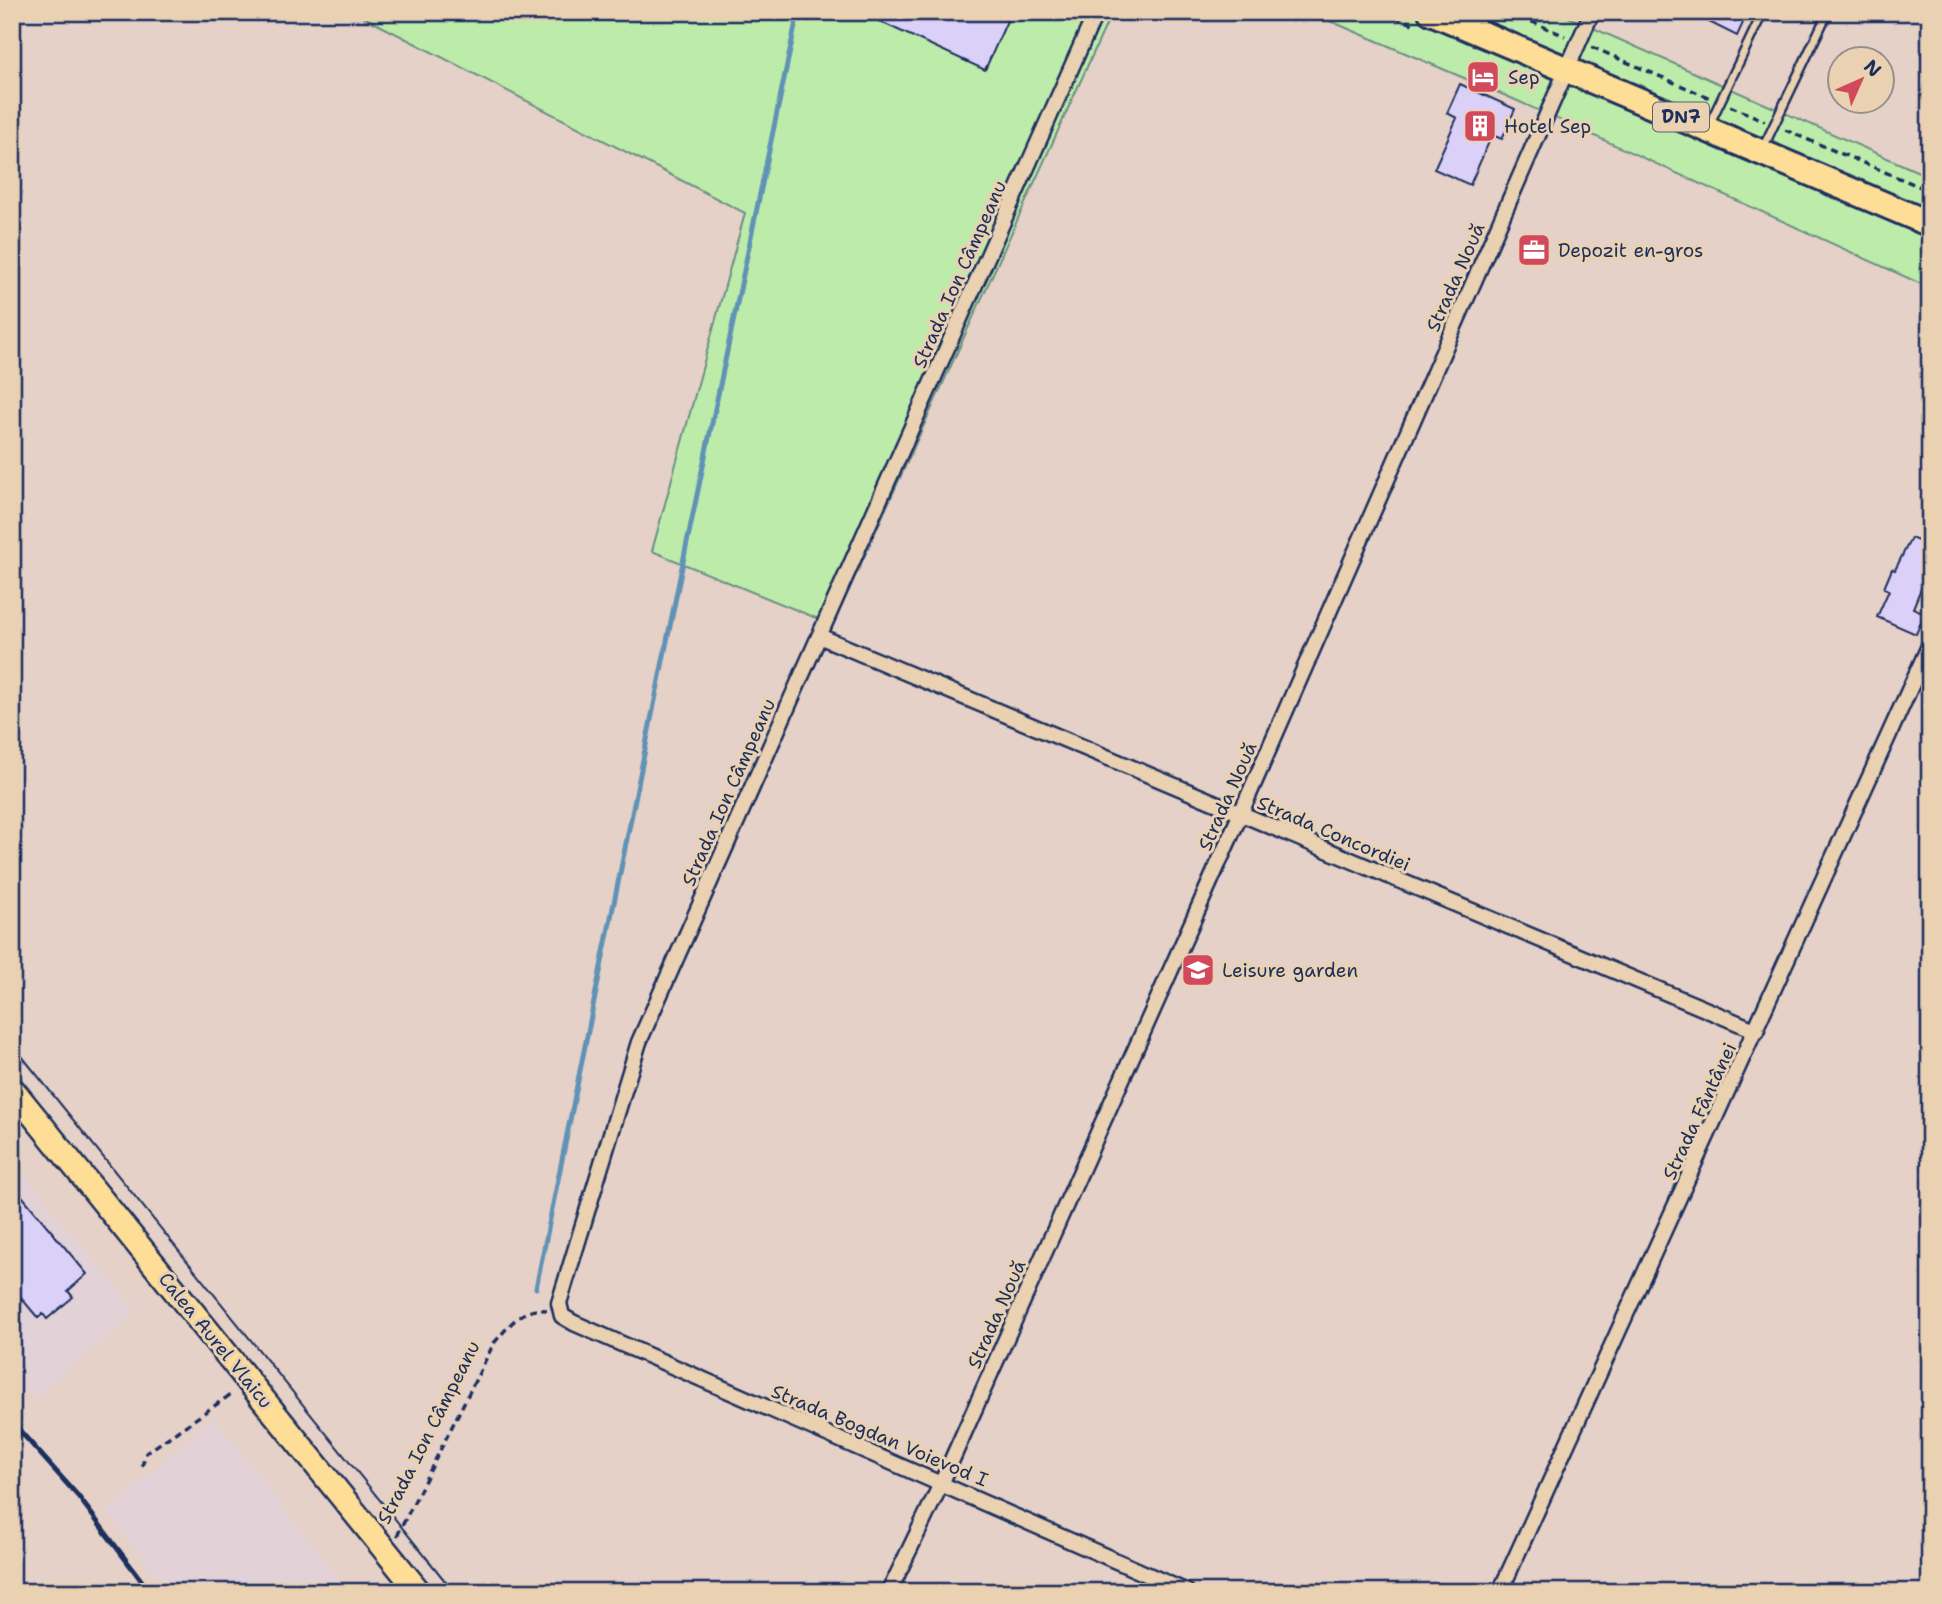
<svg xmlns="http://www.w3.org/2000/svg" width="1942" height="1604" font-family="'Shantell Sans',sans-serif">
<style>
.built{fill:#e2d1d6}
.green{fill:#bdecaa;stroke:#6c8e84;stroke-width:2}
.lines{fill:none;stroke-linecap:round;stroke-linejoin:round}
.stream{stroke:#6192b6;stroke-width:5}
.building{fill:#dbd0f8;stroke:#1b2f5e;stroke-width:2}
.service-casing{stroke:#1b2f5e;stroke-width:12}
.minor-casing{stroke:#1b2f5e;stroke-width:19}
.primary-casing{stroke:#1b2f5e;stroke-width:28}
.trunk-casing{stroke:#1b2f5e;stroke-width:30}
.path{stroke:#1b2f5e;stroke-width:3.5;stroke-dasharray:7 5;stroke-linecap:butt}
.service{stroke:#e9d1b2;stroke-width:7}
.minor{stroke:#e9d1b2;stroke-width:14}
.primary{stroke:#fedd96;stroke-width:23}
.trunk{stroke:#fedd96;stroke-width:24}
.tram{stroke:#1b2f5e;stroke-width:2}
.rail{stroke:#1b2f5e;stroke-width:5}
.labels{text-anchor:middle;stroke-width:6;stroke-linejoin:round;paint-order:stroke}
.shield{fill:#e9d1b2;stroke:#596077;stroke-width:2}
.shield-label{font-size:18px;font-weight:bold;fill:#1b2f5e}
.poi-label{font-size:19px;fill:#1b2f5e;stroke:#e9d1b2;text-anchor:start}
.street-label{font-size:19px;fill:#1b2f5e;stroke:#e9d1b2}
</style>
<rect width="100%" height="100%" fill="#e5d1c7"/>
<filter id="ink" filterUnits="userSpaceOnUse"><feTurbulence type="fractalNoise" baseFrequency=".0143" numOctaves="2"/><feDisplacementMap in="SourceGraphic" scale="14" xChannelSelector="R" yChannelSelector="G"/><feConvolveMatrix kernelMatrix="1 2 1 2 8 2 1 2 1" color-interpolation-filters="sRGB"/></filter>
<g filter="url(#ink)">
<path class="built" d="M12,1159L137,1312L34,1398L12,1380Z
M214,1416L344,1587L338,1592H168L107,1512Z"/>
<path class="green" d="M354,12H1112L833,625L652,551L745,213Z
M1309,12H1557L1930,177V288L1511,98Z"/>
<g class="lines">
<path class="stream" d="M536,1288L684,557L798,12"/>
</g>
<path class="building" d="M859,12H1011L985,70Z
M1689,12H1748L1737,36Z
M1460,84L1515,109L1502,139L1492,135L1470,185L1434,169L1457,118L1447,113Z
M1911,538L1930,546V577L1926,576L1913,608L1925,613L1916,634L1877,617L1889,590L1884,588L1892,569L1895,570Z
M12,1184L87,1274L68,1291L73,1297L47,1319L43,1314L38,1318L12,1287Z"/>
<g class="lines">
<defs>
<path id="service" d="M1709,125L1763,12
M1763,148L1828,12"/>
<path id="minor" d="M1096,12L639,1042L559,1303L562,1316L574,1323L1187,1592
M819,636L1757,1031
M889,1592L942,1482L1240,815L1592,12
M1500,1592L1930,644"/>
<path id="primary" d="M12,1089L419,1592"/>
<path id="trunk" d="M1431,12L1930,224"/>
</defs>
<use href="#service" class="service-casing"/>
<use href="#minor" class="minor-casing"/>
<use href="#primary" class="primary-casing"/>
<use href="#trunk" class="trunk-casing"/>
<path class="path" d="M1384,12L1415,25
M1509,12L1565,36
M1592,47L1710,98
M1730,106L1765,121
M1785,130L1930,191
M142,1466L146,1453L233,1393
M397,1536L494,1343C510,1325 521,1307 547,1310"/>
<use href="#service" class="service"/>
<use href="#minor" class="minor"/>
<use href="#primary" class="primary"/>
<use href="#trunk" class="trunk"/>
<path class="tram" d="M12,1044L454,1592"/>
<path class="rail" d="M12,1422L78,1496L150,1592"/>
</g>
</g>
<defs>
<symbol id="hotel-square" viewBox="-11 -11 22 22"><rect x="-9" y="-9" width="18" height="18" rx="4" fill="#d1495b" stroke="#e9d1b2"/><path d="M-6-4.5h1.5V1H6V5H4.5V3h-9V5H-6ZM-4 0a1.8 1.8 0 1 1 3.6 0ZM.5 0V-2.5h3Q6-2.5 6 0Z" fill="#fff"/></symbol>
<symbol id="building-square" viewBox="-11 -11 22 22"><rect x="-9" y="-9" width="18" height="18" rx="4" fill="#d1495b" stroke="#e9d1b2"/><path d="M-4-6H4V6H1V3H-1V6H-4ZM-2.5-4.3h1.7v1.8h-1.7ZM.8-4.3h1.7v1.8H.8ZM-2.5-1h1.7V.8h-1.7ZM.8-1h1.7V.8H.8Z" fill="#fff"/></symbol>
<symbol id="office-square" viewBox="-11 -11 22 22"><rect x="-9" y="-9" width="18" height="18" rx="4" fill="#d1495b" stroke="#e9d1b2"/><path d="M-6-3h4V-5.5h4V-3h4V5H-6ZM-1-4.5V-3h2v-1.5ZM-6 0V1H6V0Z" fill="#fff"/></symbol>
<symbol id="school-square" viewBox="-11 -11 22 22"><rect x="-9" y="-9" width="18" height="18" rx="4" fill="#d1495b" stroke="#e9d1b2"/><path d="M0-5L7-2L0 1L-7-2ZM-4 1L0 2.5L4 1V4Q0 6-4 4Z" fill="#fff"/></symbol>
</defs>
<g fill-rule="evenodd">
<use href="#hotel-square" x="1464" y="58" width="38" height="38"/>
<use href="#building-square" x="1461" y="107" width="38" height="38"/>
<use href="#office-square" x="1515" y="231" width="38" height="38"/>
<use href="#school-square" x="1179" y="951" width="38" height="38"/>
</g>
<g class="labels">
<rect class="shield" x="1653" y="102.5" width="56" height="29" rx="5"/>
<g class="shield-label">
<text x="1681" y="123">DN7</text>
</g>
<g class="poi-label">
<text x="1508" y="84">Sep</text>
<text x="1504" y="133">Hotel Sep</text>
<text x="1558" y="257">Depozit en-gros</text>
<text x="1222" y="977">Leisure garden</text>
</g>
<g class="street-label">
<text transform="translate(959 274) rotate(-66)" y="7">Strada Ion Câmpeanu</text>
<text transform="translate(1455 277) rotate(-66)" y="7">Strada Nouă</text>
<text transform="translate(728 792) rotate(-66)" y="7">Strada Ion Câmpeanu</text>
<text transform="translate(1227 796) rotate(-66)" y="7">Strada Nouă</text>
<text transform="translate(1334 833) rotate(23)" y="7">Strada Concordiei</text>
<text transform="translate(1699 1111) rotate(-65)" y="7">Strada Fântânei</text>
<text transform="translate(996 1314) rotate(-66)" y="7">Strada Nouă</text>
<text transform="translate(216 1340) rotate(51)" y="7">Calea Aurel Vlaicu</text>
<text transform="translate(428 1432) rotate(-63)" y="7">Strada Ion Câmpeanu</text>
<text transform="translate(880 1435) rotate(23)" y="7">Strada Bogdan Voievod I</text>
</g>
</g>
<rect width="1942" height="1604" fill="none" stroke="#e9d1b2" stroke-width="42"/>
<rect x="21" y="21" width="1900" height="1562" fill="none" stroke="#1b2f5e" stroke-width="2.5" filter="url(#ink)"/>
<g transform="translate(1861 80) rotate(45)"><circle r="33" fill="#e9d1b2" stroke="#979090" stroke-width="2"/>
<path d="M0-5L12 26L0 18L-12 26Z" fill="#d1495b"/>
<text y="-10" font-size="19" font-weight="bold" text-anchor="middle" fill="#1b2f5e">N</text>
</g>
</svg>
